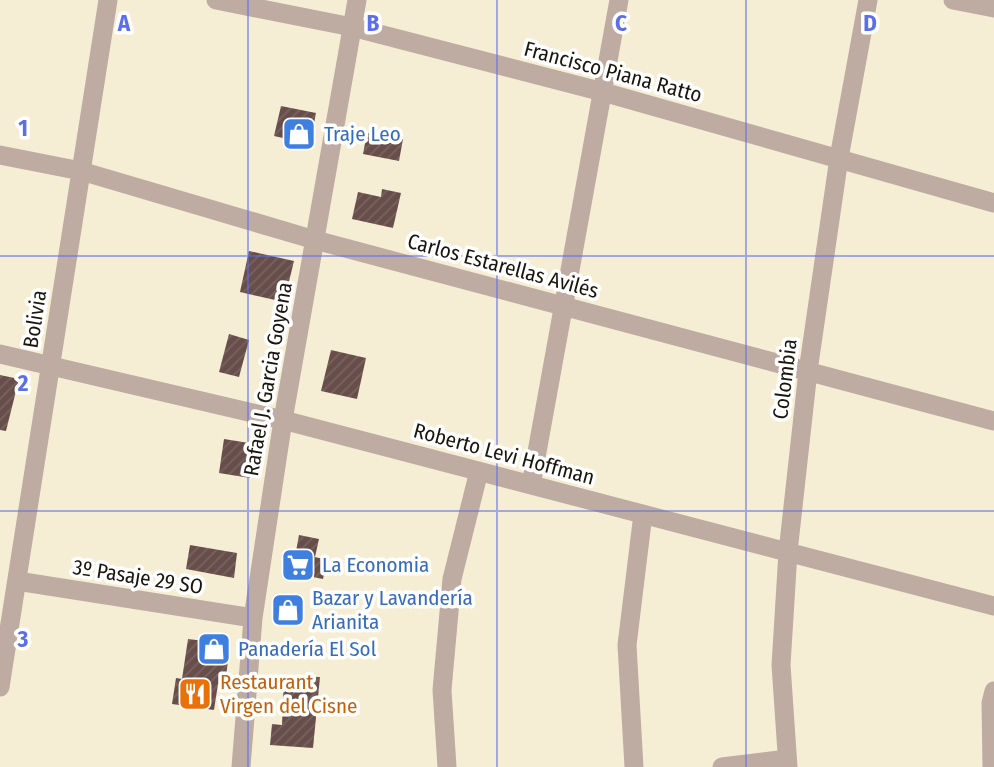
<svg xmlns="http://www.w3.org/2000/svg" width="994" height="767" font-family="'Fira Sans Condensed',sans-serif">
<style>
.building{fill:url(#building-hatch)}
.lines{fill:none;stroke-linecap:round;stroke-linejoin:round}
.minor{stroke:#beaba2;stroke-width:19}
.grid{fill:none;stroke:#5c6fe6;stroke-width:2;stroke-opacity:0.55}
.labels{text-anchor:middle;stroke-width:7;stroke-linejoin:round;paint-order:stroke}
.street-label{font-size:21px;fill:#18160d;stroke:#fff}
.shop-label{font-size:21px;fill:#366cbe;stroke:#fff;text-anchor:start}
.food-label{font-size:21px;fill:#c56008;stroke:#fff;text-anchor:start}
.grid-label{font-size:23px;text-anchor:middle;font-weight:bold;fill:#5c6fe6;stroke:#fff;stroke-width:7;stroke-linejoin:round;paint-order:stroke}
</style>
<defs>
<pattern id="building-hatch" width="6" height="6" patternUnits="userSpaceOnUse" patternTransform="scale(1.75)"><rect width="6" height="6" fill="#674e4a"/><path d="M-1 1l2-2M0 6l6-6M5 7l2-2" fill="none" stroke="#786360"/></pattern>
</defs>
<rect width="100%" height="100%" fill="#f6eed4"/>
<path class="building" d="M281,106L316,113L310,144L274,136Z
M367,133L403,139L399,161L363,154Z
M382,189L401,193L393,228L352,219L358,192L381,197Z
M249,251L294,261L284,302L240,292Z
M229,334L249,340L239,377L219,372Z
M331,350L366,358L357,399L321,391Z
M0,375L19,379L6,431L0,430Z
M224,439L249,443L252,447L254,453L250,478L219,473Z
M299,535L319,539L315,557L327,560L323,579L292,573Z
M190,545L237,553L234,578L186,569Z
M282,596L297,598L295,623L280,622Z
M188,639L230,644L225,685L218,684L214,710L172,704L176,678L182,679Z
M284,676L320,677L313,748L270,745L272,724L282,725Z"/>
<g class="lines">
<path class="minor" d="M216,0L352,27L603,92L994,203
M953,0L994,8
M0,155L81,171L315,240L994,421
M0,354L283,420L994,606
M531,485L619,0
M17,581L253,618
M0,687L108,0
M241,767L253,618L283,420L357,0
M447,767L442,690L452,579L479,471
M634,767L627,645L643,514
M722,767L787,759
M788,767L781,665L788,552L808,371L839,158L868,0
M992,767L991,703L994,691"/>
</g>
<path class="grid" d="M248,0V767M497,0V767M746,0V767M0,256H994M0,511H994"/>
<defs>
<symbol id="shop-square" viewBox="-11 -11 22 22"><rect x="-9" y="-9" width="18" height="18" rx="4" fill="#3f7fe0" stroke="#fff"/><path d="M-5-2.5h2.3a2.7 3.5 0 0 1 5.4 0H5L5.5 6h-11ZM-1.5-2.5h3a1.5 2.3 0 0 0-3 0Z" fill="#fff"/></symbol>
<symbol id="supermarket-square" viewBox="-11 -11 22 22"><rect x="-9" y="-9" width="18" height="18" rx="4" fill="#3f7fe0" stroke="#fff"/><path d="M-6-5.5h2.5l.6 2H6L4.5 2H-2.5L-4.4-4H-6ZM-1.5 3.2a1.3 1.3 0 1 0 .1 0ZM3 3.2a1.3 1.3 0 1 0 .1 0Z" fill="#fff"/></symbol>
<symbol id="restaurant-square" viewBox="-11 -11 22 22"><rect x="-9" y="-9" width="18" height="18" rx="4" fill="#e8710a" stroke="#fff"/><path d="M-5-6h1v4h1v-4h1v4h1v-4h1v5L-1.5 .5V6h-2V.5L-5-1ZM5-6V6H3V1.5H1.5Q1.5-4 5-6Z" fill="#fff"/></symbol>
</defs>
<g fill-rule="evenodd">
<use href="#shop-square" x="280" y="115" width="38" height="38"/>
<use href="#supermarket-square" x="279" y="546" width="38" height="38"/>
<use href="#shop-square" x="269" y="591" width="38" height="38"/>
<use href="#shop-square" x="195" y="630" width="38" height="38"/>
<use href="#restaurant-square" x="176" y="675" width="38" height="38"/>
</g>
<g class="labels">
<g class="street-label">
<text transform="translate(613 72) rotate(15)" y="7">Francisco Piana Ratto</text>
<text transform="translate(503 266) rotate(15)" y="7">Carlos Estarellas Avilés</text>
<text transform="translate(35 319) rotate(-81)" y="7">Bolivia</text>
<text transform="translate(268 379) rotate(-80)" y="7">Rafael J. Garcia Goyena</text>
<text transform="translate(785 379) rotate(-83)" y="7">Colombia</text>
<text transform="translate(504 454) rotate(15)" y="7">Roberto Levi Hoffman</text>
<text transform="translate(138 577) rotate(9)" y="7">3º Pasaje 29 SO</text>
</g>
<g class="shop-label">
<text x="324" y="141">Traje Leo</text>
<text x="322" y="572">La Economia</text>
<text x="312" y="605">Bazar y Lavandería<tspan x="312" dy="24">Arianita</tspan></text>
<text x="238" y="656">Panadería El Sol</text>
</g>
<g class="food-label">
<text x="220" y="689">Restaurant<tspan x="220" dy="24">Virgen del Cisne</tspan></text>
</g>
</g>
<g class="grid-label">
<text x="124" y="31">A</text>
<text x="373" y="31">B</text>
<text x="621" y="31">C</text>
<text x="870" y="31">D</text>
<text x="23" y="136">1</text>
<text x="23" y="391">2</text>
<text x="23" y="647">3</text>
</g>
</svg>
